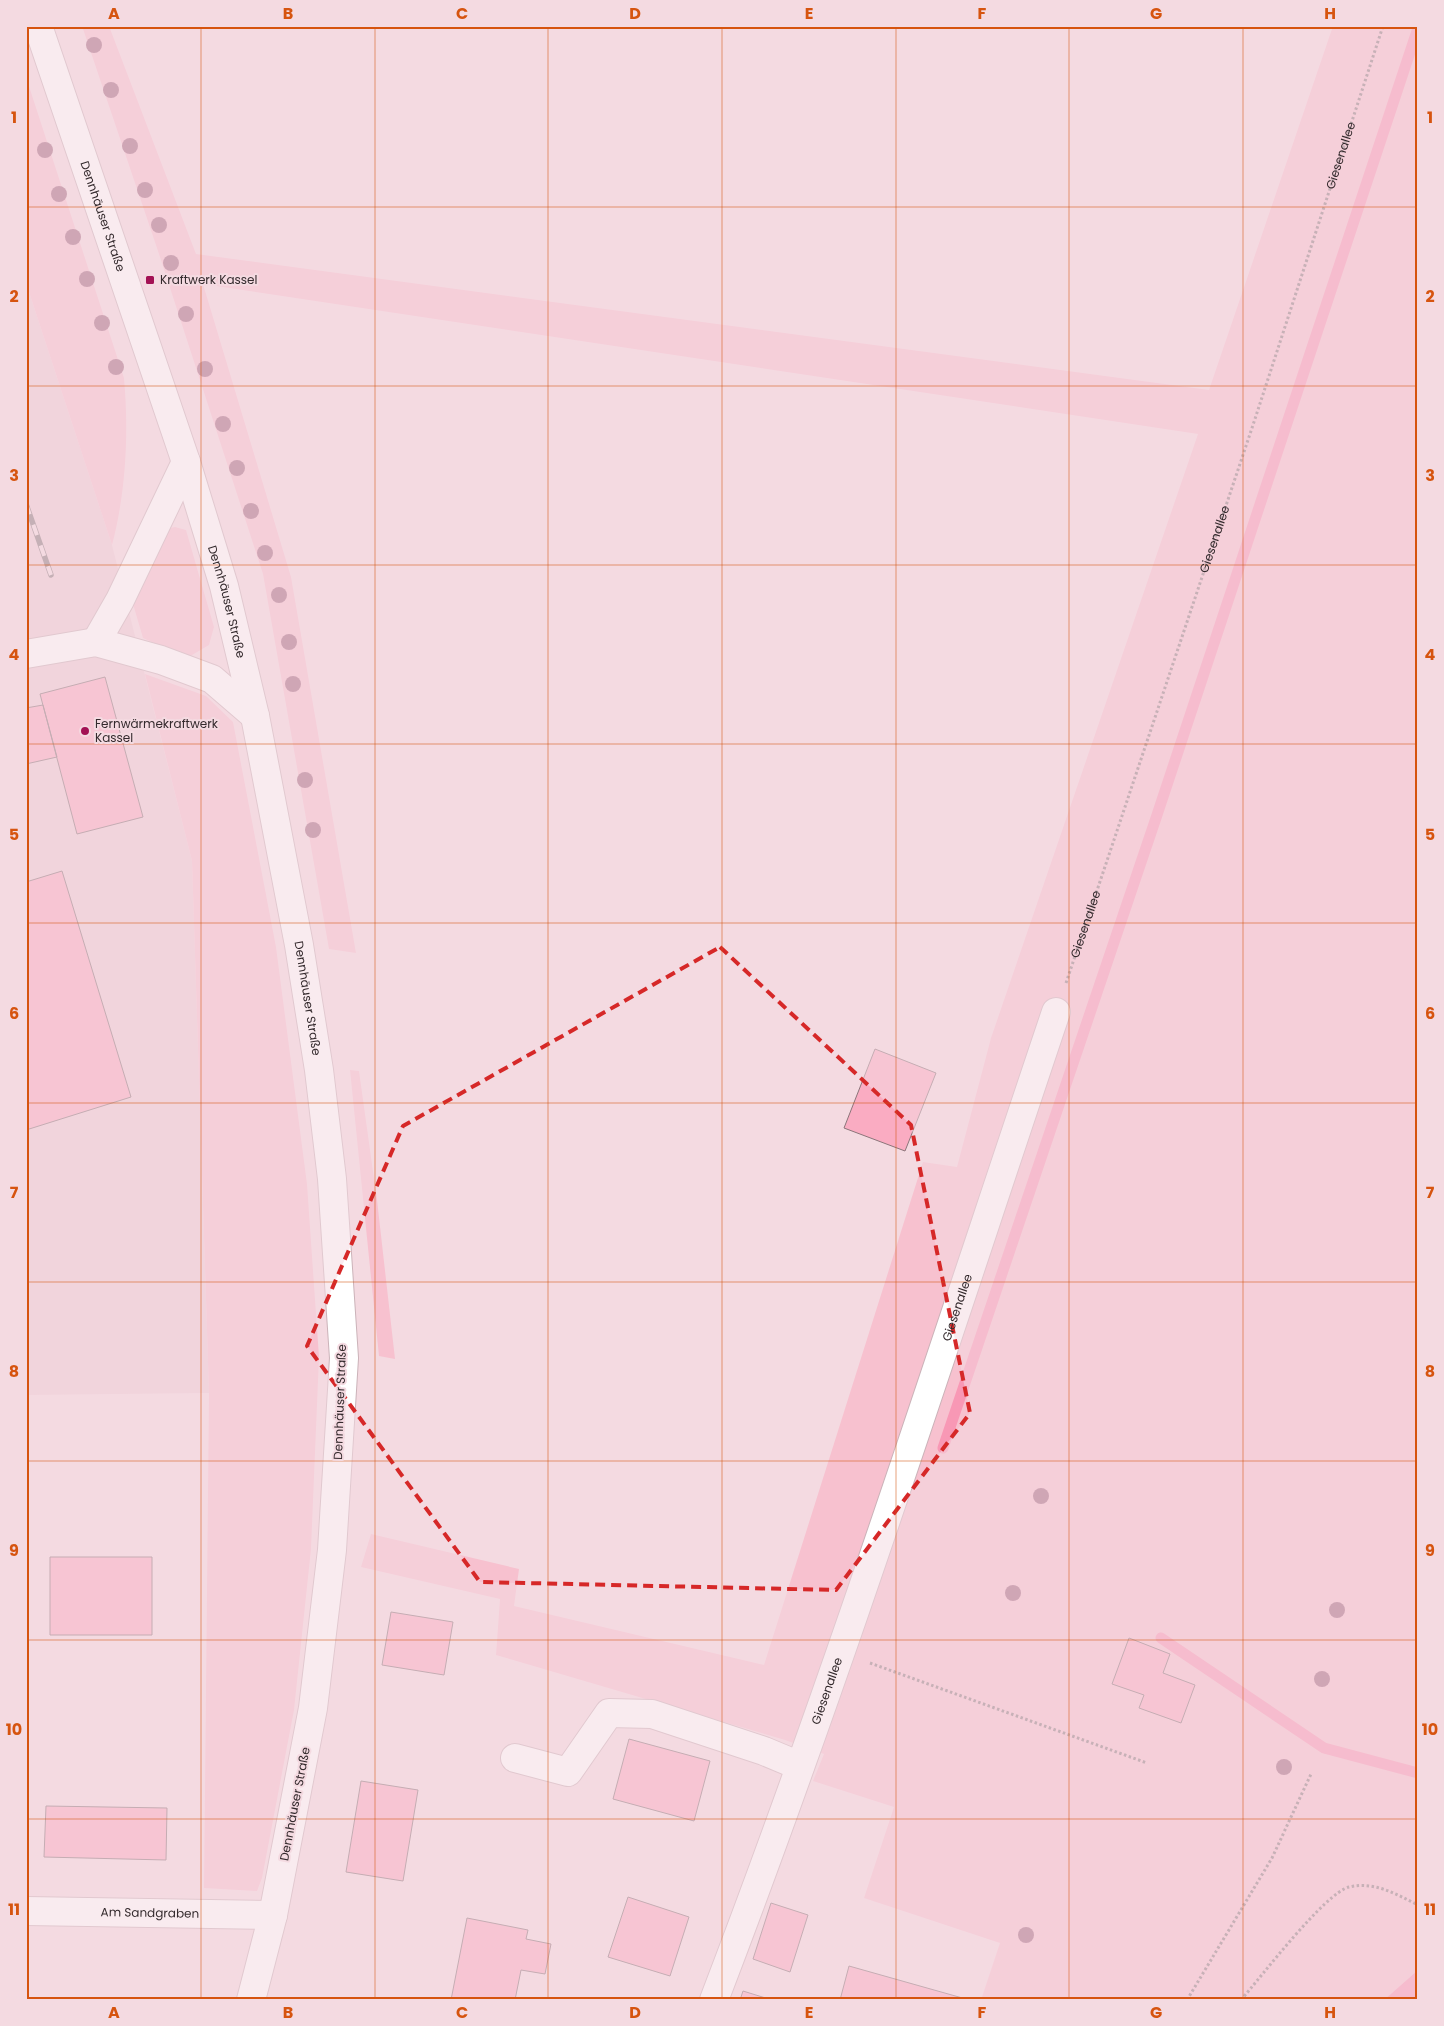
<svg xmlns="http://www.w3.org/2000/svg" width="1444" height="2026" font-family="Poppins,sans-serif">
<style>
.built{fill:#eeccd5}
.green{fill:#f7c1cf}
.water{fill:#f898b5}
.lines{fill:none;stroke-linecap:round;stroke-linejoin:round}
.stream{stroke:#f898b5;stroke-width:11}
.building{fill:#faacc2;stroke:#8c757a}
.minor-casing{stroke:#cbb3b9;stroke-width:30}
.path{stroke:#907e83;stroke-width:3;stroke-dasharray:2.5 2.5;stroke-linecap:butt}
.minor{stroke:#fff;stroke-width:28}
.rail-casing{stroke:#8d7c81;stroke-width:5.5}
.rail{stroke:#f4dae1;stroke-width:4;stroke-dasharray:11;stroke-linecap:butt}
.tree{fill:#a2677f}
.marked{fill:none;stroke:#d62828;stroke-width:4;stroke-dasharray:10 6;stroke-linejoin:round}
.grid{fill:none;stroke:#d6540f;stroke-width:1;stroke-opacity:0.55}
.poi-dot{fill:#a31154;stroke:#f4dae1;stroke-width:2}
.labels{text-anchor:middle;stroke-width:4;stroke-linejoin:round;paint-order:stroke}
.street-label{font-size:12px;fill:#342a2d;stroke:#f4dae1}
.poi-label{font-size:12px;fill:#342a2d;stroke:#f4dae1;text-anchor:start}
.neatline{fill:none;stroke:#d6540f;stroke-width:2}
.grid-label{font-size:16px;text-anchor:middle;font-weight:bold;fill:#d6540f}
</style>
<rect width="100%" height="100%" fill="#f4dae1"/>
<path class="built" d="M26,283L112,545L192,861L209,1393L26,1395Z"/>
<path class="green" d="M82,26H109L196,254L1209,390L1333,26H1418V1970L1384,2000H981L1000,1943L864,1898L894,1807L813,1781L824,1754L785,1740L496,1655L500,1599L361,1567L371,1534L519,1569L514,1606L764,1665L923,1162L957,1167L991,1038L1198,434L203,284L291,577L356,953L329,949L263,574L159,254Z
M26,77L124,378C129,433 126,492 112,545L26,283Z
M175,527L186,530L214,627L209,645L187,658L143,638L133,604L165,529Z
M145,674L206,696L233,722L276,947L307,1184L319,1357L311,1549L294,1710L262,1878L257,1891L204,1888L209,1393L192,861Z
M350,1070L359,1071L377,1200L395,1359L379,1356Z"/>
<path class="water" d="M1418,1970V2000H1384Z"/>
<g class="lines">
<path class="stream" d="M943,1448L1157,815L1418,28
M1161,1638L1324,1748L1418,1773"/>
</g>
<path class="building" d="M105,677L143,817L77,834L40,694Z
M43,705L57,757L26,764V708Z
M62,871L131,1097L26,1130V882Z
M875,1049L936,1073L905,1151L844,1128Z
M50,1557H152V1635H50Z
M391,1612L453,1622L444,1675L382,1665Z
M1129,1638L1170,1654L1163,1673L1195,1685L1181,1723L1139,1708L1144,1695L1112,1684Z
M629,1739L710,1761L694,1821L613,1799Z
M361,1781L418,1790L403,1881L346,1872Z
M46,1806L167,1808L166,1860L44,1857Z
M628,1897L689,1917L670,1976L608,1957Z
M771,1903L808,1915L790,1972L753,1959Z
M467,1918L528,1930L526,1939L551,1944L545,1974L521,1970L515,2000H451Z
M849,1966L966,1999L965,2000H840Z
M743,1991L772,2000H740Z"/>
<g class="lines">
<defs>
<g id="minor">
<path id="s2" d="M38,26L186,462L224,586L255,716L299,945L319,1070L332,1179L344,1358L332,1550L313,1708L273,1915L251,2000"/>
<path d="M96,642L120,600L186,462"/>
<path d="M26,654L96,642L161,660L212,679L255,716"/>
<path d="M515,1758L568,1772L609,1713L652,1714L764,1751L800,1766"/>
<path id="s3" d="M26,1911L273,1915"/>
<path id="s4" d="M714,2000C839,1674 945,1342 1056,1012"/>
</g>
</defs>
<use href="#minor" class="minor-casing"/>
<g class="path">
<path id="s1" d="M1066,983L1253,425L1383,26"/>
<path d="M870,1663L1147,1763"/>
<path d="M1187,2000L1272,1858L1311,1774"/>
<path d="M1241,2000C1261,1977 1325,1893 1349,1887C1374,1881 1396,1894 1418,1905"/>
</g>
<use href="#minor" class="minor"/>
<defs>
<path id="rail" d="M26,504L51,575"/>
</defs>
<use href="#rail" class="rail-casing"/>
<use href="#rail" class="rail"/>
</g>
<g class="tree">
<circle cx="94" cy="45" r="8"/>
<circle cx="111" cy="90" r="8"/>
<circle cx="130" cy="146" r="8"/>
<circle cx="45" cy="150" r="8"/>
<circle cx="145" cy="190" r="8"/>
<circle cx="59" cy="194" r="8"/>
<circle cx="159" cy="225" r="8"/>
<circle cx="73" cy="237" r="8"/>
<circle cx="171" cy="263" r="8"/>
<circle cx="87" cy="279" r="8"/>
<circle cx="186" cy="314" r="8"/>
<circle cx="102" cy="323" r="8"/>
<circle cx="116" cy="367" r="8"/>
<circle cx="205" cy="369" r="8"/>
<circle cx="223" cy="424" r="8"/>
<circle cx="237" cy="468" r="8"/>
<circle cx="251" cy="511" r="8"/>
<circle cx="265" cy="553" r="8"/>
<circle cx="279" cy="595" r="8"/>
<circle cx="289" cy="642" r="8"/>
<circle cx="293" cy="684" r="8"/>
<circle cx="305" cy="780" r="8"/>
<circle cx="313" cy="830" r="8"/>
<circle cx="1041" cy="1496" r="8"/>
<circle cx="1013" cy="1593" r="8"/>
<circle cx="1337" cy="1610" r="8"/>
<circle cx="1322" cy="1679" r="8"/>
<circle cx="1284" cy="1767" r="8"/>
<circle cx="1026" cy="1935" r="8"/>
</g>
<path d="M0 0H1444V2026H0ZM720,947L911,1125L970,1413L836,1590L480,1582L307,1346L403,1126Z" fill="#f4dae1" fill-opacity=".55" fill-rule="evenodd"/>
<path class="marked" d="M720,947L911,1125L970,1413L836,1590L480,1582L307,1346L403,1126Z"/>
<path class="grid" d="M201,26V2000M375,26V2000M548,26V2000M722,26V2000M896,26V2000M1069,26V2000M1243,26V2000M26,207H1418M26,386H1418M26,565H1418M26,744H1418M26,923H1418M26,1103H1418M26,1282H1418M26,1461H1418M26,1640H1418M26,1819H1418"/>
<g class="poi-dot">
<rect x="145" y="275" width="10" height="10" rx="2.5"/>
<circle cx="85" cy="731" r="5"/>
</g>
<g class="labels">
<g class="street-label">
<text dy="4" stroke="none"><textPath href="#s1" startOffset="872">Giesenallee</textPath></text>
<text dy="4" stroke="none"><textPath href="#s2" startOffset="201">Dennhäuser Straße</textPath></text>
<text dy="4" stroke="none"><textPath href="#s1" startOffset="468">Giesenallee</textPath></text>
<text dy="4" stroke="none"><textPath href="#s2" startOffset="606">Dennhäuser Straße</textPath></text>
<text dy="4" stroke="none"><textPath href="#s1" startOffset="62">Giesenallee</textPath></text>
<text dy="4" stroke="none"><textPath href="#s2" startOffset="1011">Dennhäuser Straße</textPath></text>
<text dy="4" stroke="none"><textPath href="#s4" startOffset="734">Giesenallee</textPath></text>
<text transform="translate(340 1402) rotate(-88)" y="4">Dennhäuser Straße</text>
<text dy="4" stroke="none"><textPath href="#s4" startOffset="329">Giesenallee</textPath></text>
<text transform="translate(295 1804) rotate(-79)" y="4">Dennhäuser Straße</text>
<text dy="4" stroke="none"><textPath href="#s3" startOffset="124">Am Sandgraben</textPath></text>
</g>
<g class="poi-label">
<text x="160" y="284">Kraftwerk Kassel</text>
<text x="95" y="728">Fernwärmekraftwerk<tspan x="95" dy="14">Kassel</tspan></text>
</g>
</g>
<rect width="1444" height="2026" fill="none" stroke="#f4dae1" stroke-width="55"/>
<rect x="28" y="28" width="1388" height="1970" class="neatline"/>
<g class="grid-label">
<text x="114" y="19">A</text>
<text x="288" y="19">B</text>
<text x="462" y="19">C</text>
<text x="635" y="19">D</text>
<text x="809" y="19">E</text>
<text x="982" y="19">F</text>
<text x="1156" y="19">G</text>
<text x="1330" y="19">H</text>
<text x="14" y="123">1</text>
<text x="1430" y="123">1</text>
<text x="14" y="302">2</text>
<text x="1430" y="302">2</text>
<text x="14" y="481">3</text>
<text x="1430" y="481">3</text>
<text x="14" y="660">4</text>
<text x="1430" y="660">4</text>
<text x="14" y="840">5</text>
<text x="1430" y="840">5</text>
<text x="14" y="1019">6</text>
<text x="1430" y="1019">6</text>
<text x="14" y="1198">7</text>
<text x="1430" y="1198">7</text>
<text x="14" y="1377">8</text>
<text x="1430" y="1377">8</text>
<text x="14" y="1556">9</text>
<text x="1430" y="1556">9</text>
<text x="14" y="1735">10</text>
<text x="1430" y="1735">10</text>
<text x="14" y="1915">11</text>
<text x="1430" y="1915">11</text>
<text x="114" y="2018">A</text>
<text x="288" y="2018">B</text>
<text x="462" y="2018">C</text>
<text x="635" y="2018">D</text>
<text x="809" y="2018">E</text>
<text x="982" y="2018">F</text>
<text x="1156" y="2018">G</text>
<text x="1330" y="2018">H</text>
</g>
</svg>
